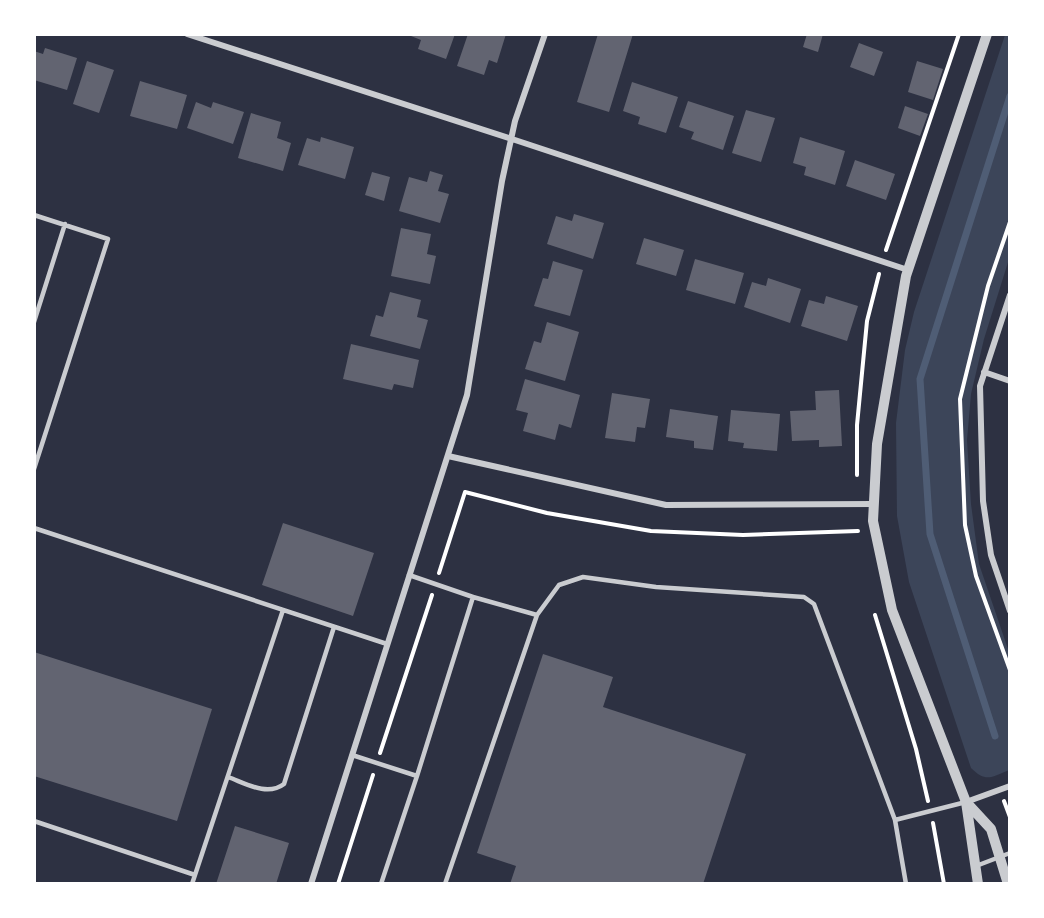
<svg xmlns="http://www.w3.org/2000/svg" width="1044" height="918" font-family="'Fira Sans',sans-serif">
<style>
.green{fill:#3c4559}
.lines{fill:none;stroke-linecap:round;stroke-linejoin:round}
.stream{stroke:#4f5d75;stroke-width:7}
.building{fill:#626471}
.path{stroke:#fff;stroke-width:4}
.service{stroke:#caccd0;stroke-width:4.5}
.minor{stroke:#caccd0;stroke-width:6}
.tertiary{stroke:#caccd0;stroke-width:10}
</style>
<rect width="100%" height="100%" fill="#2d3142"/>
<path class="green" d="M1005,35H1009V259L984,339L971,394L967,440L971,504L979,564L1009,652V770C992,777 986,783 971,768L909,582L897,516L896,423L905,350L914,312Z"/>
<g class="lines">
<path class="stream" d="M995,736L930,534L920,379L1010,96"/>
</g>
<path class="building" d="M406,34H455L446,59L418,49L421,40Z
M468,34H506L497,63L489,60L484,75L457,66Z
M598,34H633L609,112L577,102Z
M807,34H823L818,52L803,47Z
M859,43L883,52L874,76L850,67Z
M45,48L77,58L67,90L34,80V51L43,54Z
M87,61L114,70L99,113L73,104Z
M917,61L943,69L933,100L908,92Z
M140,81L187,95L177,129L130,116Z
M632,82L678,97L666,133L638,124L640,117L623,111Z
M688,101L734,116L723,150L691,139L694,132L679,127Z
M196,102L211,108L213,102L244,112L233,144L187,128Z
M905,106L928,114L920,136L898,128Z
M746,110L775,118L761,162L732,153Z
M251,113L281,122L277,138L291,143L283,171L238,158Z
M321,137L354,147L345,179L298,165L307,138L320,142Z
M800,137L845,151L835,185L804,175L806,167L793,163Z
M855,160L895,174L886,200L846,186Z
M430,171L443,175L438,191L449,194L440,223L399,211L409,177L427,182Z
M372,172L390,177L384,201L365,195Z
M574,214L604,223L593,259L547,244L556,216L572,221Z
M401,228L431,234L427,254L436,256L430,284L391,276Z
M644,238L684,250L676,276L636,264Z
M695,259L744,273L735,304L686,290Z
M553,261L583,270L570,316L534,306L543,278L548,279Z
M768,278L801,289L790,323L744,307L752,282L766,286Z
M390,292L421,300L417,317L428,320L420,349L370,336L376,315L383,317Z
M826,296L858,306L847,341L801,326L809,300L824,304Z
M547,322L579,332L565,381L525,369L534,341L541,343Z
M351,344L419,360L413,388L394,384L392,390L343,379Z
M525,379L580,395L571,428L559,424L555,440L523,431L528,413L516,410Z
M839,390L842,446L819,447V440L792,441L790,411L816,410L815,391Z
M612,393L650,399L645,428L637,427L635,442L605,438Z
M670,409L718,416L713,450L694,448V441L666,437Z
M731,410L780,414L777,451L743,448L744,443L728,441Z
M283,523L374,553L353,616L262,585Z
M34,652L212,709L177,821L34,776Z
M543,654L613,677L603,707L746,754L703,884H510L516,866L477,853Z
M235,826L289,843L276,884H216Z"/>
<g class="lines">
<path class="path" d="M1010,222L988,286L960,399L965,525L976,576L1010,670
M886,250L959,34
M857,475V425L867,321L879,274
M439,573L465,492L547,513L651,531L743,535L858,531
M875,615L916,749L928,801
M380,753L432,595
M1004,801L1010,817
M933,823L944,884
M338,884L373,775"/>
<path class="service" d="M34,215L108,239L34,469
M34,322L65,224
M34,528L387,644
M473,597L537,615
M352,755L417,776L473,597L409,575
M228,777C245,783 267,797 284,784L334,627
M34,821L195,875
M976,866L1010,853
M192,884L283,610
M381,884L417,776
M445,884L537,615L559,585L583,577L656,587L804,597L814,604L895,820
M906,884L895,820L966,802"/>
<path class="minor" d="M187,34L512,139L908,270
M1010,295L980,386L983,501L991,555L1010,611
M984,372L1010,381
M448,456L666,505L874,504
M966,802L1010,786
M311,884L467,395L502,181L515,121L545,34"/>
<path class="tertiary" d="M967,803L991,829L1008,884
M978,884L966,802L892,610L873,521L877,444L906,276L987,34"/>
</g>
<rect width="1044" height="918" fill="none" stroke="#ffffff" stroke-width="72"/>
</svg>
